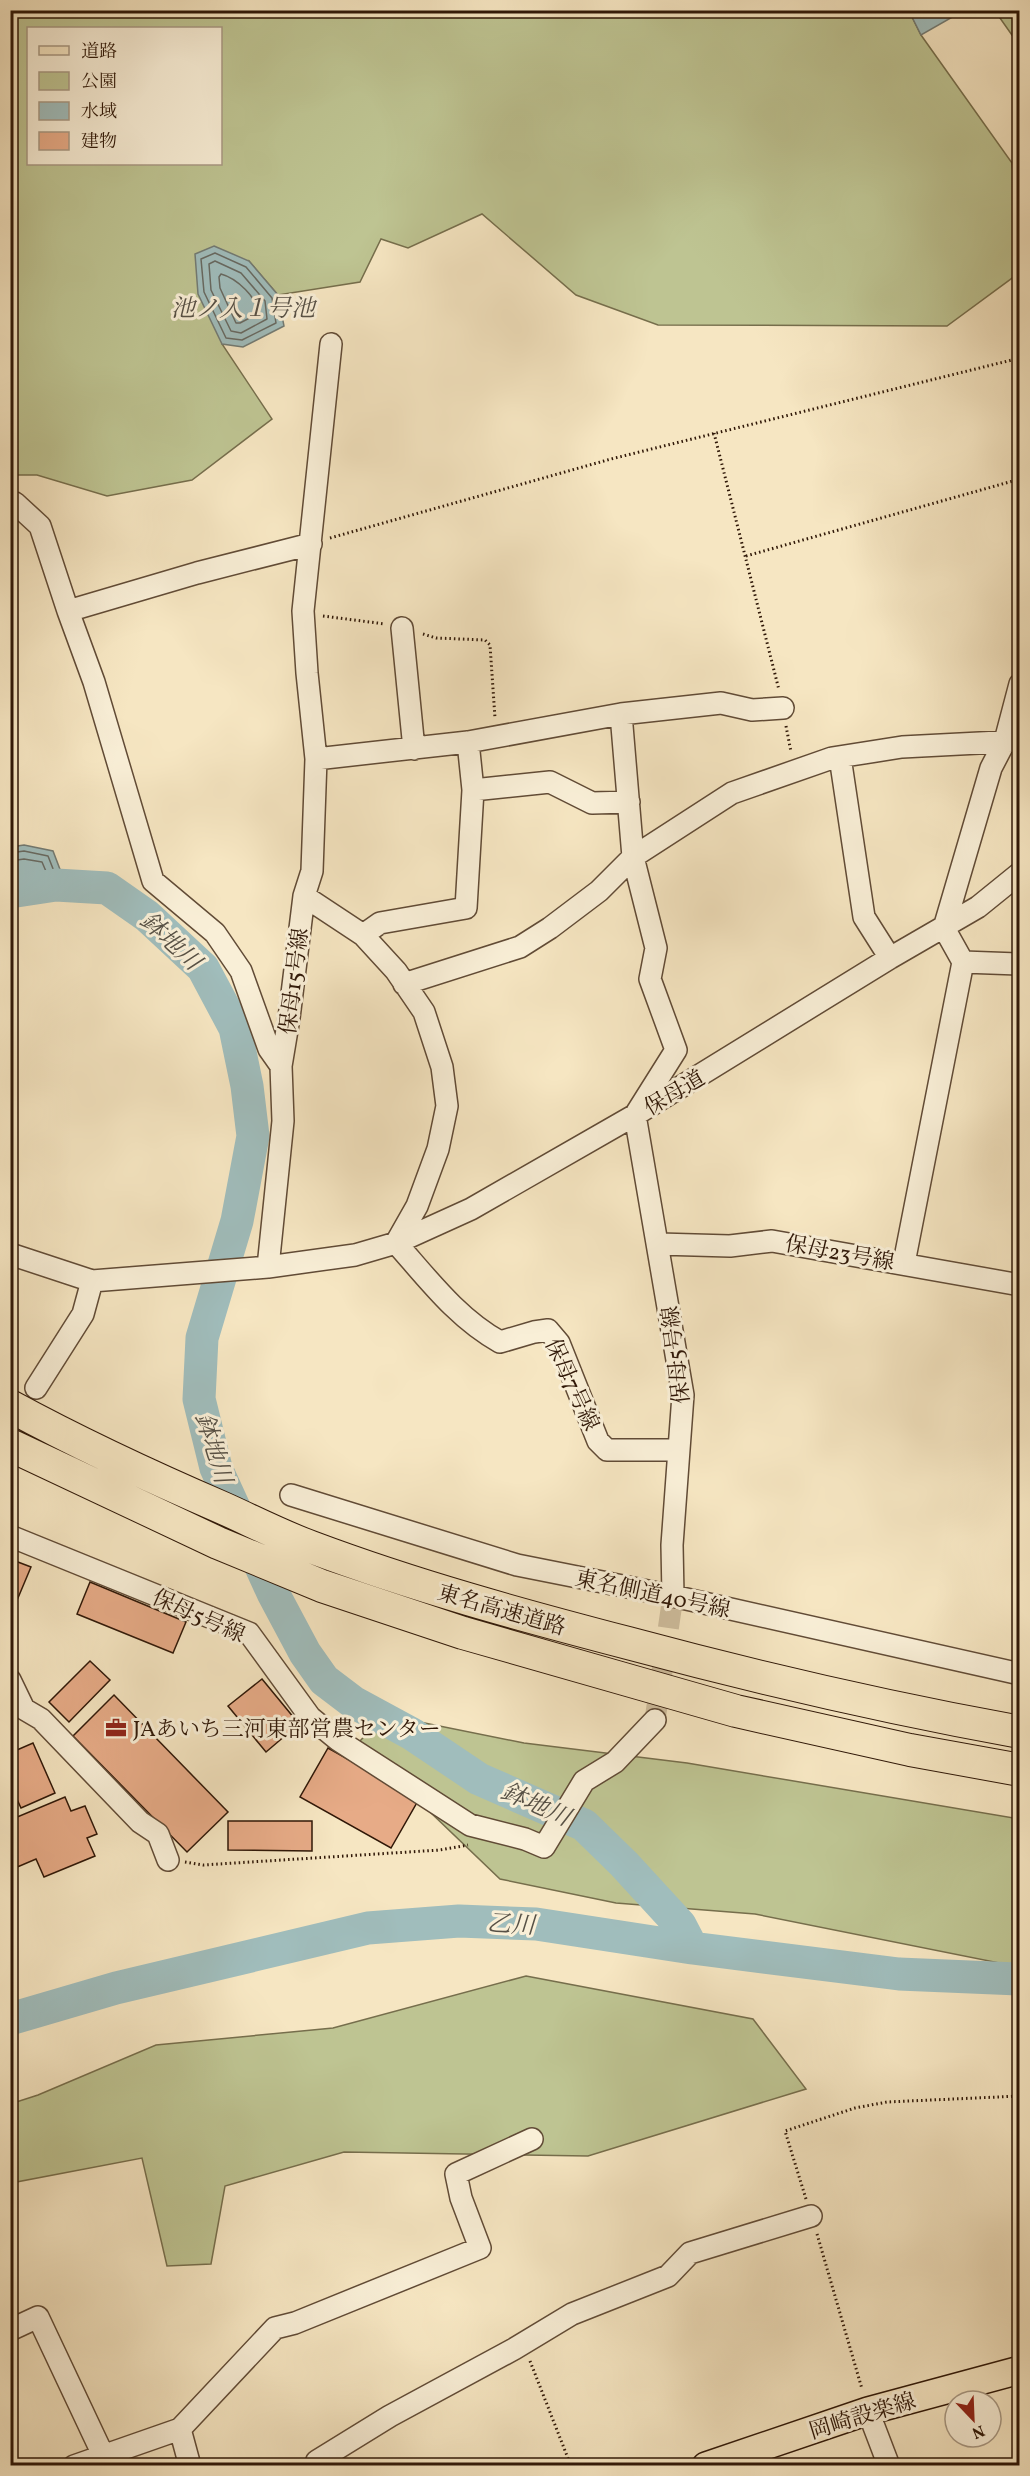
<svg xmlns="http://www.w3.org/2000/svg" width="1030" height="2476" font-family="Vollkorn,'Noto Serif JP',serif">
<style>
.green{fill:#bec492;stroke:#766e4c;stroke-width:1.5;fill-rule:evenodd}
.water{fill:#a0bdbc;stroke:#737b74;stroke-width:1.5}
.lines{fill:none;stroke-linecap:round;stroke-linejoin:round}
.shore{stroke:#686a62;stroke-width:1.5}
.river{stroke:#a0bdbc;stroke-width:33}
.building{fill:#e7ab87;stroke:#2f1707;stroke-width:1.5}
.minor-tunnel{stroke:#cebd9d;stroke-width:21;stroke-dasharray:21 10;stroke-linecap:butt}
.minor-casing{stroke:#614b36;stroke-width:24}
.major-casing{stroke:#2f1707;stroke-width:30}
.highway-casing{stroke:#2f1707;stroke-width:34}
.path{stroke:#2f1707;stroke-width:3;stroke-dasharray:1.5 3;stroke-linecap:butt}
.minor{stroke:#f9efd7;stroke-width:21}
.major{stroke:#f6e6c2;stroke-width:27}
.highway{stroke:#f6e6c2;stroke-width:32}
.labels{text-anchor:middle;stroke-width:6;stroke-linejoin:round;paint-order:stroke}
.street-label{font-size:22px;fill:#2f1707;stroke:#f9efd7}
.poi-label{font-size:22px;fill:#2f1707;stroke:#f9efd7;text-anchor:start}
.water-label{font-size:24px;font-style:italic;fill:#575146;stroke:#f9efd7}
</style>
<rect width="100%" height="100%" fill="#f6e6c2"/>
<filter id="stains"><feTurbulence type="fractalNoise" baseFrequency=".00333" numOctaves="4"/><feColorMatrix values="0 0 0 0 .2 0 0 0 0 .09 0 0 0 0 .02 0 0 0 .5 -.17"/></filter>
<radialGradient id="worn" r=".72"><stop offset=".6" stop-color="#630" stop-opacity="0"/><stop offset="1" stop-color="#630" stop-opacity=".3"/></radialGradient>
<path class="green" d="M10,11H909L921,35L1012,163L1019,233V273L947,326L658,325L576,295L482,214L408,248L381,239L360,282L278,295L249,261L222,344L272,419L192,480L107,496L37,475H11ZM28,28H220V164H28Z
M995,11H1019V45Z
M385,1715L524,1743L687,1763L1019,1819V1967L755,1914L616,1903L500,1879L358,1743Z
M526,1976L753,2019L806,2089L588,2156L344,2152L225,2186L211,2264L167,2266L142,2158L11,2183L10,2104L38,2095L156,2045L333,2028Z"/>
<path class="water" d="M909,11H963L921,35Z
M214,246L249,261L278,295L284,326L243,347L222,344L198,294L195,254Z
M24,845L53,851L69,893L11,894V847Z"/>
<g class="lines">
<path class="shore" d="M215,253L246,267L272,298L276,323L242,340L226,338L204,292L201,259Z
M215,261L241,273L265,301L267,319L241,333L231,331L211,290L209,264Z
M221,274C236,278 259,298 257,314L240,323H236L220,288L219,277Z
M10,853L24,851L48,856L59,884L56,887L10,888
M10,861L24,859L42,862L48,876L46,880H10"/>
<path class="river" d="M10,892L56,885L107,888L147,916L203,968L235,1028L247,1086L253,1136L237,1221L202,1338L199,1399L216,1468L273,1593L305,1653L324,1680L353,1702L412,1734L479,1779L584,1825L624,1864L680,1925L692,1948
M10,2019L116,1988L368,1928L459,1921L536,1924L692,1948L899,1974L1020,1979"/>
</g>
<path class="building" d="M10,1559L31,1567L15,1605L10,1603Z
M90,1582L186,1622L173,1653L77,1614Z
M90,1661L110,1680L69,1722L49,1702Z
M262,1679L299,1724L266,1752L228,1706Z
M114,1695L228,1812L187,1852L73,1736Z
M33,1743L55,1793L21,1808L10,1784V1753Z
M328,1748L419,1799L391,1848L300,1797Z
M65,1797L71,1811L85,1806L97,1834L87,1838L95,1856L44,1877L36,1859L15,1868L10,1858V1820Z
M228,1821H312V1851L228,1850Z"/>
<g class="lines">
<path class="minor-tunnel" d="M655,1720L673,1596"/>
<defs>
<path id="minor" d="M331,344L303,611L307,673L316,759L312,871L304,896L363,935L396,971L424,1012L442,1067L447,1106L438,1149L417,1206L396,1243
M10,504L15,503L40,526L68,611L94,682L153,881L215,933L241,971L269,1049L281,1066L283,1121L268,1267
M68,611L197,573L311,544
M402,628L414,749
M621,714L633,857L656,948L650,979L676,1050L637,1112
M840,757L864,917L890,958
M316,759L468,742L621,714L721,703L752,710L783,708
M473,790L550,782L592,803L629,802
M944,928L991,768L1005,741L1020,684
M944,928L963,962L1020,964
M363,935L380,923L466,908L473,790L468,742
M404,984L520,947L550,928L599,891L633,857L732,793L832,758L902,747L1020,741
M281,1066L289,1018L304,896
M635,1115L683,1395L672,1545L673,1596
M396,1243C428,1279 457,1318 500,1342L534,1332L548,1330L559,1343L598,1441L607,1450H678
M659,1244L730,1246L772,1241L1020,1285
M10,1254L92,1281L268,1267L355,1255L396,1243L471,1209L635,1115L890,958L978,907L1020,873
M904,1263L963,962
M36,1388L83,1314L92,1281
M291,1495L517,1565L673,1596L1020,1674
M10,1536L249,1633L310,1717L338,1740L470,1825L525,1839L544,1847L584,1781L615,1762L655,1720
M10,1680L24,1709L41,1719L140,1822L158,1834L168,1860
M10,2330L38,2317L103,2455
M868,2411L889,2466
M180,2429L190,2466
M74,2466L180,2429L275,2328L295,2323L480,2248L461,2198L456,2174L532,2139
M318,2466L317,2461L390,2416L514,2349L572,2314L668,2276L690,2253L811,2216"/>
<path id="major" d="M706,2466L868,2411L1020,2370"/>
<path id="highway" d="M10,1406C80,1444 151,1477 223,1508C252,1521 281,1536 311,1547C415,1586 521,1615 628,1643C758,1678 888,1708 1020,1732
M10,1445L218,1543L322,1586L463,1633L736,1711L910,1750L1020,1770"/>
</defs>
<use href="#minor" class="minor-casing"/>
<use href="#major" class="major-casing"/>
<use href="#highway" class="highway-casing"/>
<path class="path" d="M714,433L779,690
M330,538L611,459L1020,358
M746,556L1020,479
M323,616L385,624
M423,634L436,638L485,640L490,645L495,718
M786,726L791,752
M185,1862L203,1865L440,1850L468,1845
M806,2199L785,2131L855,2108L887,2102L1020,2096
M817,2234L862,2389
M530,2361L571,2466"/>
<use href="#minor" class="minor"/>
<use href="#major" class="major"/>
<use href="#highway" class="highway"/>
</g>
<defs>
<symbol id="office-bare" viewBox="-9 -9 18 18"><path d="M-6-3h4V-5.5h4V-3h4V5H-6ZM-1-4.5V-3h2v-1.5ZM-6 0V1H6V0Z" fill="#8f2418" stroke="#f9efd7" stroke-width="2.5" paint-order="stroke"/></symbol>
</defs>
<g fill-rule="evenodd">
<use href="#office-bare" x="101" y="1713" width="30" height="30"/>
</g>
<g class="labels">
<g class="street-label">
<text transform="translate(293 981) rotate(-83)" y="8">保母15号線</text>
<text transform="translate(674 1092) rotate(-31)" y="8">保母道</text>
<text transform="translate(840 1252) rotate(10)" y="8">保母23号線</text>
<text transform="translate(675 1355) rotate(-97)" y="8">保母5号線</text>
<text transform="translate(573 1384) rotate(65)" y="8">保母7号線</text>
<text transform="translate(653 1593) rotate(12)" y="8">東名側道40号線</text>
<text transform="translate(502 1609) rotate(16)" y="8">東名高速道路</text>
<text transform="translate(199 1615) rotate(24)" y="8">保母5号線</text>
<text transform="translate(862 2415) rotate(-17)" y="8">岡崎設楽線</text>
</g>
<g class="poi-label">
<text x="133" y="1736">JAあいち三河東部営農センター</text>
</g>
<g class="water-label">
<text x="243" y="316">池ノ入１号池</text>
<text transform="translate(171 941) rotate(43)" y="8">鉢地川</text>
<text transform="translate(214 1448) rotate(73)" y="8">鉢地川</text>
<text transform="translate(536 1804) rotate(24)" y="8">鉢地川</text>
<text transform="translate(511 1924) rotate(3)" y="8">乙川</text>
</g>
</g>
<rect width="1030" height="2476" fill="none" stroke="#f6e6c2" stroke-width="36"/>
<rect x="12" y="12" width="1006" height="2452" fill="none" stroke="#2f1707" stroke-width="3"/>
<rect x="18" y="18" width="994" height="2440" fill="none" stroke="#2f1707" stroke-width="1.5"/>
<rect x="27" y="27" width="195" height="138" fill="#f9efd7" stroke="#a89984" stroke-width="1.5"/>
<rect x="39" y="46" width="30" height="9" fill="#f6e6c2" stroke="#a89984" stroke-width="1.5"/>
<text x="81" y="57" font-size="18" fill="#2f1707">道路</text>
<rect x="39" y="72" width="30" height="18" fill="#bec492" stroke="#a89984" stroke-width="1.5"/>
<text x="81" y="87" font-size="18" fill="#2f1707">公園</text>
<rect x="39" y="102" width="30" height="18" fill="#a0bdbc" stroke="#a89984" stroke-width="1.5"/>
<text x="81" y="117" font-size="18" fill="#2f1707">水域</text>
<rect x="39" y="132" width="30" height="18" fill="#e7ab87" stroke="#a89984" stroke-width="1.5"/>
<text x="81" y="147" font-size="18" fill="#2f1707">建物</text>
<g transform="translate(973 2419) rotate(157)"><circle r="28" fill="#f9efd7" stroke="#a89984" stroke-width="1.5"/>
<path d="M0-4.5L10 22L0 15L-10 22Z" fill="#8f2418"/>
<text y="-9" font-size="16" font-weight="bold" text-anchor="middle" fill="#2f1707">N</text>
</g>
<rect width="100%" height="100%" filter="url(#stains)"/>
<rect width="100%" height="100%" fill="url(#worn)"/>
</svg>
